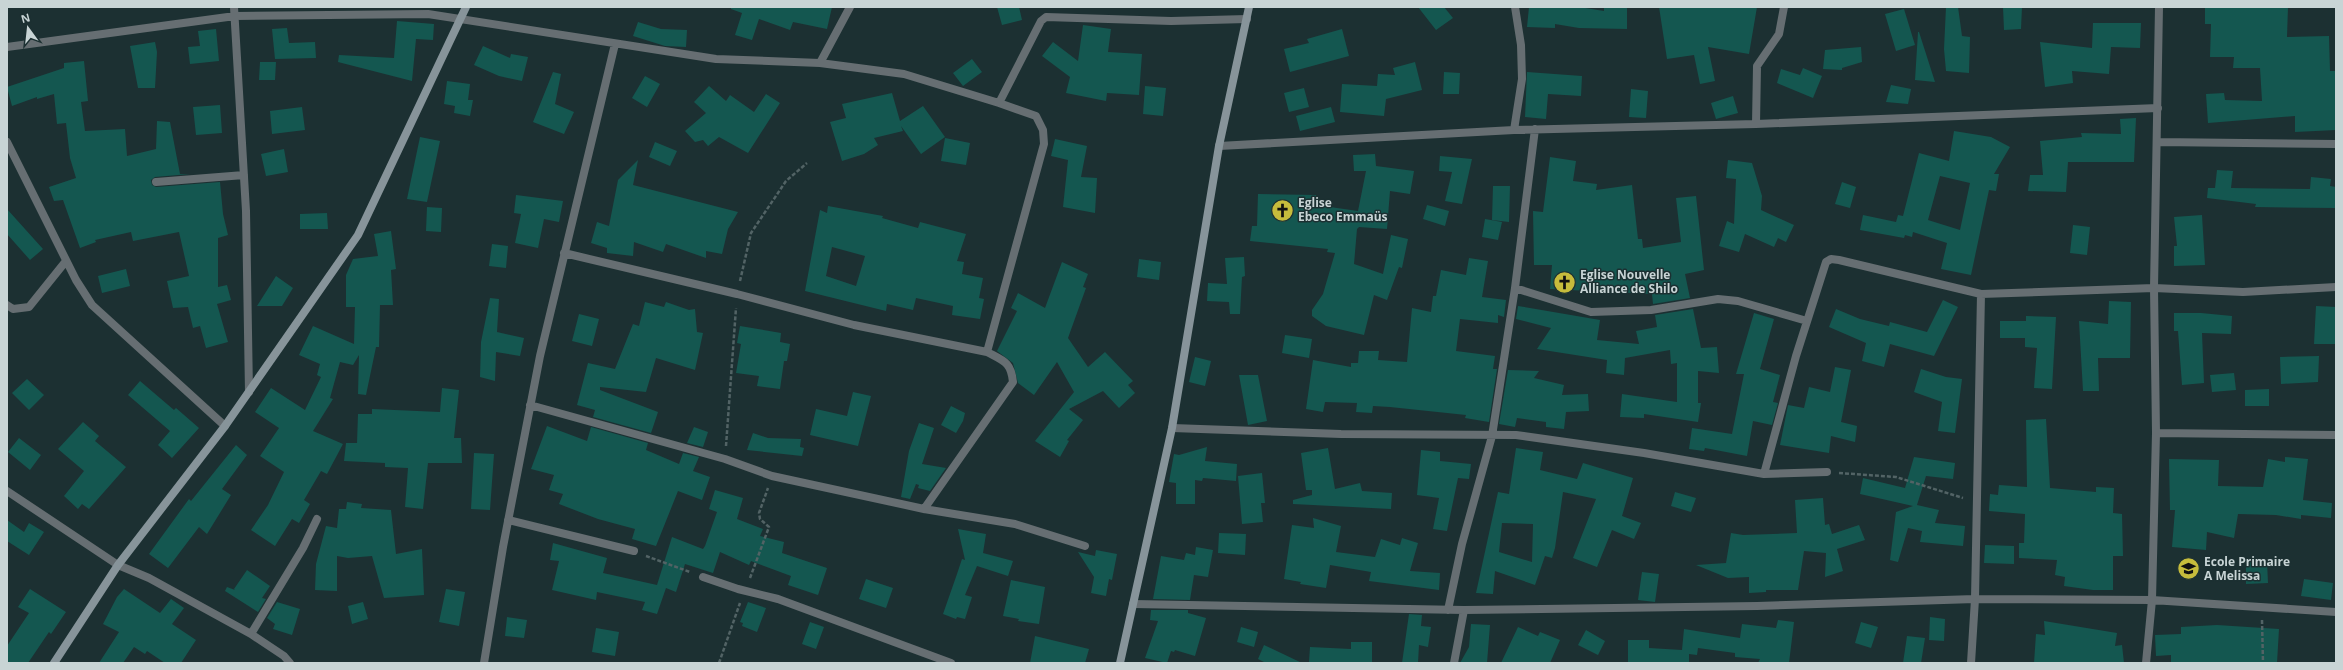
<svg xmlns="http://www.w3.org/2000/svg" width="2343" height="670" font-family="'Open Sans',sans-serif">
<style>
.building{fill:#145750;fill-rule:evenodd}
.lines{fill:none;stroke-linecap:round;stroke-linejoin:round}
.path{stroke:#526365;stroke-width:2.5;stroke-dasharray:4 2;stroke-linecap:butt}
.street{stroke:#666e72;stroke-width:8}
.secondary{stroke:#87949a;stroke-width:8}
.labels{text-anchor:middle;stroke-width:3;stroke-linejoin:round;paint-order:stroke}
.poi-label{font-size:12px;font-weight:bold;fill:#c8d4d5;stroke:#1c3032;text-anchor:start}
</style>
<rect width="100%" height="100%" fill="#1c3032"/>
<path class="building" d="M731,7H832L827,29L793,22L790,30L759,19L752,40L735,35L742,13L731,9Z
M997,7H1019L1022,20L1002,25Z
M1418,7H1444L1453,18L1436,30Z
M1529,7H1579L1604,11V8H1627V29L1579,28L1555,24V28L1527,27Z
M1659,7H1757L1749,54L1708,47L1715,81L1700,84L1694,55L1667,59Z
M1946,7H1958L1962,36L1970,37L1969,73L1946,71L1944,49Z
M2003,7H2022L2021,29L2004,30Z
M2205,7H2288L2287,37L2329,36L2330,71H2336V130L2295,132V116L2208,123L2206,94L2224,93L2225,100L2262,101L2260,68H2233L2234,57H2210L2211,24H2205Z
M1904,9L1915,45L1896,51L1885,14Z
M397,21L434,24L433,40L416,39L412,81L338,62L339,55L394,58Z
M638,22L661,29L687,30L686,47L665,46L633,36Z
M2093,23H2141L2140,48L2111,47L2109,74L2072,71L2073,83L2045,87L2040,42L2092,48Z
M1083,25L1111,29L1108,52L1142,54L1139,95L1107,93L1106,101L1066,93L1070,77L1042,56L1053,42L1078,61Z
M287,28L289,43L315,42L316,58L275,59L272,29Z
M216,29L219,61L190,64L188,47L200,46L198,31Z
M1342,29L1349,56L1290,72L1284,49L1309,43L1307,39Z
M1918,32H1919L1935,82L1915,80Z
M155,42L157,52L155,88H138L130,46Z
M483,46L510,58L511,54L528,57L522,81L499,76L474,65Z
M1861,47L1862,62L1842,68V70L1823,69L1825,50Z
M972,59L982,72L963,86L953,73Z
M84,61L88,101L81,102L85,131L125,129L127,156L156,149L157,121L170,122L180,174H190L155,177L151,180L152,185L156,187L220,182L223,214L228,235L218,238V287L227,285L231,300L217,304L228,342L206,348L200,326L193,328L188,307L173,308L167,281L189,276L179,232L133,241L131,232L95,240L96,242L80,248L63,200L54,201L49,187L76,178L70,158L66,123L57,124L54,94L37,99V97L12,106L7,87L64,68V63Z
M260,62H276L275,80H259Z
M1415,62L1422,90L1386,99L1384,116L1340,112L1342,84L1377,86L1378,74L1395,75L1393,68Z
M1803,68L1822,76L1813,98L1777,83L1781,69L1800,75Z
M553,72L561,74L555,104L574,112L564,134L533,122Z
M1444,72L1460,73L1459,94H1443Z
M1527,72L1582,76L1581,96L1548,94L1546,119L1525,117Z
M645,76L660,84L647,107L632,98Z
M447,81L470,84L468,100H473L470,116L454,113L455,106L444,104Z
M1891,85L1911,89L1908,104L1886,102Z
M709,86L726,101L730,95L754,112L766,94L780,103L748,153L719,137L708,146L703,140L695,142L685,131L706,113L694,102Z
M1145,86L1166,88L1163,116L1143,114Z
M1304,88L1309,107L1289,112L1284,93Z
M1631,89L1648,91L1646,118L1629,117Z
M892,93L900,121L923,106L945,137L921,154L901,126L903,131L874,138L878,145L864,154L842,161L830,122L846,118L842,104Z
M1733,96L1738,113L1716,119L1711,103Z
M220,105L222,133L196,135L193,107Z
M302,107L305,130L272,134L270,111Z
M1331,107L1335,122L1300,131L1296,116Z
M2136,118L2134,162H2068L2066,192L2028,191L2030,175H2043L2040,141L2082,137L2081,133L2121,134L2120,119Z
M1954,131L1991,137L2010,147L1994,174H1999L1996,191L1989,190L1971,275L1941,269L1947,243L1913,232L1912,237L1905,235L1904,238L1860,230L1863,215L1896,222L1898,215L1903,216L1919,153L1949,161ZM1940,176L1970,183L1960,230L1928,220Z
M420,137L440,141L427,202L407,199Z
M945,138L970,143L966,165L941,161Z
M1055,139L1087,146L1081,177L1097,178L1095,213L1063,207L1068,160L1051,156Z
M655,142L677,151L670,166L649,157Z
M284,149L288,172L266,176L261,154Z
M1375,154L1376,166L1414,171L1410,194L1390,191L1387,229L1359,227L1357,229L1354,264L1383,274L1391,235L1408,239L1402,268L1399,267L1387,300L1374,295L1364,335L1326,326L1312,316V310L1323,294L1335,253L1327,252L1328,249L1250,241L1252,226H1257L1258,194L1316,195V205L1358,211L1366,171H1354L1353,155Z
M1440,156L1472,159L1462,204L1445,201L1452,172L1439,171Z
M1550,157L1576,161L1573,181L1597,184L1596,190L1632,185L1638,239H1642L1643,248L1681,242L1676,198L1696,196L1704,270L1685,274L1690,298L1653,304L1652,294L1550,289L1552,265H1534L1533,211L1543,212Z
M638,160L633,185L738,212L728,229L722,254L706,251V258L666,244L663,252L634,242L633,256L607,253V248L591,243L597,222L609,226L618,180Z
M1728,160L1752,163L1762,196L1761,210L1794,225L1786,242L1778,238L1774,247L1745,234L1739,252L1719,246L1727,221L1734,224L1736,179L1726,178Z
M2217,170L2233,171L2231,188L2310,189L2311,177L2331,179L2330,186L2336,187V208L2255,207L2256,204L2207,198L2208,188H2215Z
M1842,182L1856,187L1850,208L1835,204Z
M1493,186H1510L1509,222L1492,220Z
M516,195L563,201L559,222L544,219L538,248L515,243L521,214L514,213Z
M1427,205L1449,211L1445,226L1423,219Z
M828,206L883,216L882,218L918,228L920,222L966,234L957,261L964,262L962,274L983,278L979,298L984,299L980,319L952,315L953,306L916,298L913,310L887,304L886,311L805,291L820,210L827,213ZM832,247L865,256L856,286L826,276Z
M427,207L442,208L441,232L426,231Z
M7,209L43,249L30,260L7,234Z
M327,213L328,229H300V214Z
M2202,215L2205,265L2174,266V246H2177L2174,217Z
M1485,219L1502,222L1498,240L1482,237Z
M2073,225L2090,227L2087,255L2070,253Z
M391,231L396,269L391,270L393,305H380L379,347H376L366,395L358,394L359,355L353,365L340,362L330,398L333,399L313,431L343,444L327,474L321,471L304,500L310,504L299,523L292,519L275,546L251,530L268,505L284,472L260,456L279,428L255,412L271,388L305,410L321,377L317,375L320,364L299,355L313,326L354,344L355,307H346V275L353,259L378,256L374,234Z
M492,244L508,246L506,268L489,266Z
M1244,257L1245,276L1242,277L1240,314H1230L1229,302L1207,301L1208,283L1227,284L1225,258Z
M1469,258L1488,261L1482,297L1506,300L1504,317L1498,315V323L1460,319L1456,351L1495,356L1493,369H1497L1489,422L1465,418L1466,415L1390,407L1373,406L1372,413L1356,412L1357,403L1325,402L1323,412L1306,409L1313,360L1351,367V363H1358L1359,351H1379L1378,360L1407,362L1412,308L1431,312L1433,296H1436L1441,270L1466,275Z
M1139,259L1161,262L1159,280L1137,277Z
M1062,262L1088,274L1083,287L1086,288L1068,338L1088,367L1105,352L1133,381L1128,385L1135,393L1119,408L1103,391L1069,409L1083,420L1067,440L1069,441L1060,457L1035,441L1074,392L1057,362L1034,395L1018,383L1013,363L997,351L1017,311L1011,308L1018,293L1045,308Z
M126,269L130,286L102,293L98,276Z
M276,276L293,288L282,306H257Z
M490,298L499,299L497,332L524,338L520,356L496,352L495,381L480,377L481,342Z
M1943,300L1958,307L1934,356L1890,344L1884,367L1862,361L1866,343L1829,327L1836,309L1860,319L1889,326L1890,322L1927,332Z
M2109,301L2131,302L2130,358H2098L2099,391H2083L2079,321L2108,324Z
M645,302L664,307L666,302L689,310L695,309L697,332L703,333L695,370L656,358L646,392L600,387V390L658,412L651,433L593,417L595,410L577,405L588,363L615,369L633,324L639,326Z
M1518,306L1600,320L1597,340L1639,344L1636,331L1657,327L1655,315L1693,309L1701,348L1717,347L1719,373L1698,371V403H1701L1698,422L1644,414V418L1620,417L1622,394L1677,402V363L1671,364L1670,350L1625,358L1624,375L1606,373L1607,360L1537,349L1551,328L1516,319Z
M2316,306L2336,307V344H2314Z
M1754,313L1774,319L1760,369L1780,375L1773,402L1778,403L1772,425L1753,421L1747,456L1705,448L1704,451L1689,449L1692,428L1732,434L1744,374H1736Z
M2174,313H2201L2232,316L2231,334L2202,333L2204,383L2182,385L2178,331H2174Z
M579,314L599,319L592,346L572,341Z
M2026,316L2056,317L2052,389L2034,388L2037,348L2025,347V338H2000V321H2026Z
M740,326L781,333L780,342L790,344L787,361H784L780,389L757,386L759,376L736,373L741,344L737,343Z
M1285,335L1312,339L1309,358L1282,353Z
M2319,356L2318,382L2281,384L2280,357Z
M1195,357L1211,361L1205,386L1189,382Z
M1835,367L1851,370L1841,422L1857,426L1855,442L1831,436L1829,453L1780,445L1788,405L1804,408L1809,387L1830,392Z
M1921,369L1946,377L1962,379L1955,433L1938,431L1942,402L1914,392Z
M1508,370L1539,371L1534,378L1564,385L1562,395L1588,394L1589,411L1566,412L1564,429L1546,427V422L1517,418L1515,427L1499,424Z
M2234,373L2236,390L2212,392L2210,375Z
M1239,375H1258L1267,421L1248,425Z
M27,379L44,395L29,410L12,393Z
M140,381L174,410L176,408L199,428L172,458L158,445L170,431L128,395Z
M442,388L459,390L454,438H461L462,463H428L423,509L405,507L408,468L385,467V463L344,461L346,443H357L358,414H372V409L440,412Z
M2269,389V406H2245V390Z
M853,392L871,396L858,446L810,435L816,409L847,416Z
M951,406L965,413L963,421L956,433L941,425Z
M2046,419L2050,488L2096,492V487L2114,488L2113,513L2122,514L2123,556H2113V590H2093L2064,586L2065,577L2055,575L2057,560L2019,558V543H2024L2025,514L1989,511L1990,494L1998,495L1999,485L2027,487L2026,420Z
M83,422L99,436L95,441L126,467L89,509L82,504L78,509L64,496L84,471L58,449Z
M919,423L934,428L922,464L946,468L930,491L918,488L919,485L916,484L910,499L901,497L909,451Z
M547,426L587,441L591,427L648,443L646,450L679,464L683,453L699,457L693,471L710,477L702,500L678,491L656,546L632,539L635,529L598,519L559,504L563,494L549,490L554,475L531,469Z
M694,427L708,432L703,447L687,443Z
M753,433L768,438L801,439L800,447L804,448L802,456L747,450Z
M19,438L41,455L30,470L8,452Z
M236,445L247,455L222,489L231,495L207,534L199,527L168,568L149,554L189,499L191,501Z
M1207,447L1205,461L1237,464L1236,481L1203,478L1202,481L1195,480V504H1176V483L1169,482L1174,454L1179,455Z
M1328,448L1335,489L1360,483L1362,491L1392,493L1391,509L1293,504V500L1312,495V490H1306L1301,453Z
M1516,448L1543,452L1540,470L1577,479L1583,463L1633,478L1622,516L1641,523L1634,539L1612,530L1597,567L1573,558L1596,499L1563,492L1555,548L1552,558L1545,556L1535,585L1495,571L1493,594L1476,593L1498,492L1509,494ZM1502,523L1533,524L1532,562L1499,552Z
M1421,450L1440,452V461L1471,464L1469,479L1458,478L1447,531L1433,529L1439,498L1417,495Z
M474,453L494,454L490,510L471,509Z
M1914,457L1955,463L1953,479L1926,476L1917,505L1939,510L1935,523L1965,526L1963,546L1920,542L1922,531L1908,528L1898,562L1890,560L1896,512L1913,506L1860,494L1863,478L1905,488Z
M2285,457L2308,459L2303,500L2332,503L2331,518L2301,515V519L2276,515L2238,514L2234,538L2207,532L2206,550L2172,547L2175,510H2170L2169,459L2219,460L2218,486L2263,487L2268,459L2285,462Z
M1262,473L1265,503H1261L1263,522L1242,524L1238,476Z
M715,490L743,498L737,519L763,529L760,536L784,542L782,553L827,568L818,595L788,585L791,576L751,561L749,565L720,552L713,573L685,564L676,592L666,588L657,614L642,610L645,602L597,592L596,600L552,590L559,561L550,560L553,543L607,558L603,573L657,585L672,537L703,549L705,546L717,512L709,509Z
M1675,492L1696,498L1691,512L1671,506Z
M1823,498L1825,525L1829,524L1832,534L1859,525L1865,540L1837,549L1843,571L1825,577L1826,553L1804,551L1798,590H1766V592L1749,593V577L1728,578L1696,565L1726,563L1731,533L1743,535L1797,533L1795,500Z
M347,502L362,504L361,508L391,510L396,554L422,549L424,595L384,598L372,556L348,558L337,556V591L315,590L316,564L326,526L337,528L339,509H346Z
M1313,518L1341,526L1336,552L1375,557L1381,539L1400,545L1402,538L1418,543L1410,571L1440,573L1439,590L1369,581L1371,572L1330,565L1326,588L1300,584L1301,582L1284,579L1292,525L1314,528Z
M7,520L24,532L29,523L44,532L29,555L7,541Z
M958,529L986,534L983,553L1013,561L1008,576L977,566L965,595L972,597L965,619L957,617L956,619L943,614L957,574L962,559L965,560Z
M1219,533L1246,534L1245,555L1218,553Z
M1985,545L2014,546V564L1984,563Z
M1196,547L1213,550L1208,577L1194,575L1190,600L1153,599L1161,556L1184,560L1186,553L1195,555Z
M1096,550L1117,554L1112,580L1109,579L1106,596L1091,593L1094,577L1078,552L1095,556Z
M2246,561H2267L2268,583L2246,584Z
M247,570L270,586L262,598L266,599L258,612L225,591L227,587L235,590L234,589Z
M1642,572L1659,574L1655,602L1638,600Z
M866,579L893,588L886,608L859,599Z
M2304,579L2333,583L2331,600L2301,596Z
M1011,580L1045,587L1039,624L1018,621L1019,619L1003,616Z
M30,589L66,612L51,634L49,632L28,663H7V646L29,613L18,607Z
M124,589L160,613L171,599L184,608L172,624L196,640L181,663H165L147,651L145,654L134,647L123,663H99L119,632L103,624L117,597Z
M446,589L465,592L459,626L439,622Z
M277,602L300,609L292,635L273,629L275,624L267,618Z
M363,602L368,619L352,624L348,606Z
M748,602L766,608L757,632L742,626L743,623L740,622Z
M1151,610H1188V613L1206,618L1195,656L1175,650L1174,652L1171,651L1167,663L1145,658L1158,621L1150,620Z
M1409,614L1422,615L1421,626L1431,627L1428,647L1419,645L1418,663H1402Z
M507,617L527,620L524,638L505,636Z
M1930,617L1945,619L1944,641L1929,640Z
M1778,620L1794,622L1789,663H1758L1760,659L1735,657V653L1698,648L1697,655L1689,654V663H1628V640H1649V648L1682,650L1684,629L1740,638L1742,624L1776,628Z
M2044,621L2117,633L2115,646L2122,645L2124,663H2034L2036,634L2045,635Z
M810,622L824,627L816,649L802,644Z
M1861,622L1878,627L1871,648L1855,643Z
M1471,624L1490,625L1487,663H1460L1469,647Z
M2217,625L2279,629L2277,663H2171V655L2156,656L2155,635L2181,634V627Z
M1241,627L1258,632L1254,647L1237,642Z
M1518,627L1538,636L1540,632L1560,640L1550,663H1501Z
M596,628L619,632L615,656L592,652Z
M1586,630L1605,641L1598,655L1578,645Z
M1035,636L1089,649L1085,663H1030Z
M1907,636L1925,638L1921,663H1903Z
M1351,642H1372V663L1309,662L1310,647L1351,649Z
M1264,645L1302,663H1266L1258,659Z"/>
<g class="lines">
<path class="path" d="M740,281L751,233L786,181L807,163
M726,446L736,308
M1839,473L1896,477L1963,498
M646,556L690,572
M750,578L769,527L760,519L759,513L768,488
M2262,620L2263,663
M719,663L740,603"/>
<path class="street" d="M234,7L246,211L249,392
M7,47L235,16L428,14L716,59L820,63L850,7
M820,63L904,74L999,103L1041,21L1046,17L1171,21L1247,19
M1756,124L1757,66L1779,34L1784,7
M1514,130L1522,79L1521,45L1515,7
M7,142L76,280L92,305L225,426
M2158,142L2336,144
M1219,146L1514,130L1756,124L2158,108
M156,182L244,175
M564,253L737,294L854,325L987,352
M1515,288L1591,312L1651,310L1718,299L1738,301L1807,321
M7,305L13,309L29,307L66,261
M530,405L725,459L772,476L924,509L1015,524L1085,546
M1172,428L1341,434L1516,435L1644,453L1764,474L1827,472
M2156,433L2336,435
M1764,474L1796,356L1826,262L1831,259L1839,260L1981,294
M7,491L118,565L149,578L251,634L284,656L290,663
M924,509L1013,382C1011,362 1004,361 987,352L1044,144L1043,130L1036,116L999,103
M508,520L634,551
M703,577L738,589L778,599L951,663
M1133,604L1464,610L1757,606L1975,599L2152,600L2336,612
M1448,610L1462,544L1492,436L1515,288L1535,129
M251,634L303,548L317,519
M484,663L503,547L540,356L615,44
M1454,663L1464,610
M1971,663L1975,599L1981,294L2154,288L2243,292L2336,287
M2146,663L2152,600L2156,433L2154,288L2159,7"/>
<path class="secondary" d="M54,663L118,565L225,426L358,235L466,7
M1120,663L1172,428L1219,146L1249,7"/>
</g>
<defs>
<symbol id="church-disc" viewBox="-11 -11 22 22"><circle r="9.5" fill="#c6bc3c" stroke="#1c3032"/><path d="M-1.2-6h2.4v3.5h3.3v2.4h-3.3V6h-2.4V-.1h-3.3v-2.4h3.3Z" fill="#111"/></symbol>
<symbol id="school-disc" viewBox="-11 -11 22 22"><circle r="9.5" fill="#c6bc3c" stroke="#1c3032"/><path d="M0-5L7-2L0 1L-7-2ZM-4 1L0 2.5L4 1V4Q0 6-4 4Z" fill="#111"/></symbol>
</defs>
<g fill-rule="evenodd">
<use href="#church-disc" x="1270" y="198" width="25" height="25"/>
<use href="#church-disc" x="1552" y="270" width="25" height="25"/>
<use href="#school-disc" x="2176" y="556" width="25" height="25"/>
</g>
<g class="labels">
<g class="poi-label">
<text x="1298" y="207">Eglise<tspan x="1298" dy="14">Ebeco Emmaüs</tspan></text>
<text x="1580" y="279">Eglise Nouvelle<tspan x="1580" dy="14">Alliance de Shilo</tspan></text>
<text x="2204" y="566">Ecole Primaire<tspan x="2204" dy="14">A Melissa</tspan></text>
</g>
</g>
<rect width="2343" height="670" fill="none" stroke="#c8d4d5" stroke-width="16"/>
<g transform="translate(28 28) rotate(345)" stroke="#1c3032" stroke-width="3" paint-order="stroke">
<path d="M0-3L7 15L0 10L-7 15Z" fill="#c8d4d5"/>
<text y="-6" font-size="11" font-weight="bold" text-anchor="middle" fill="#c8d4d5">N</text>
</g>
</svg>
